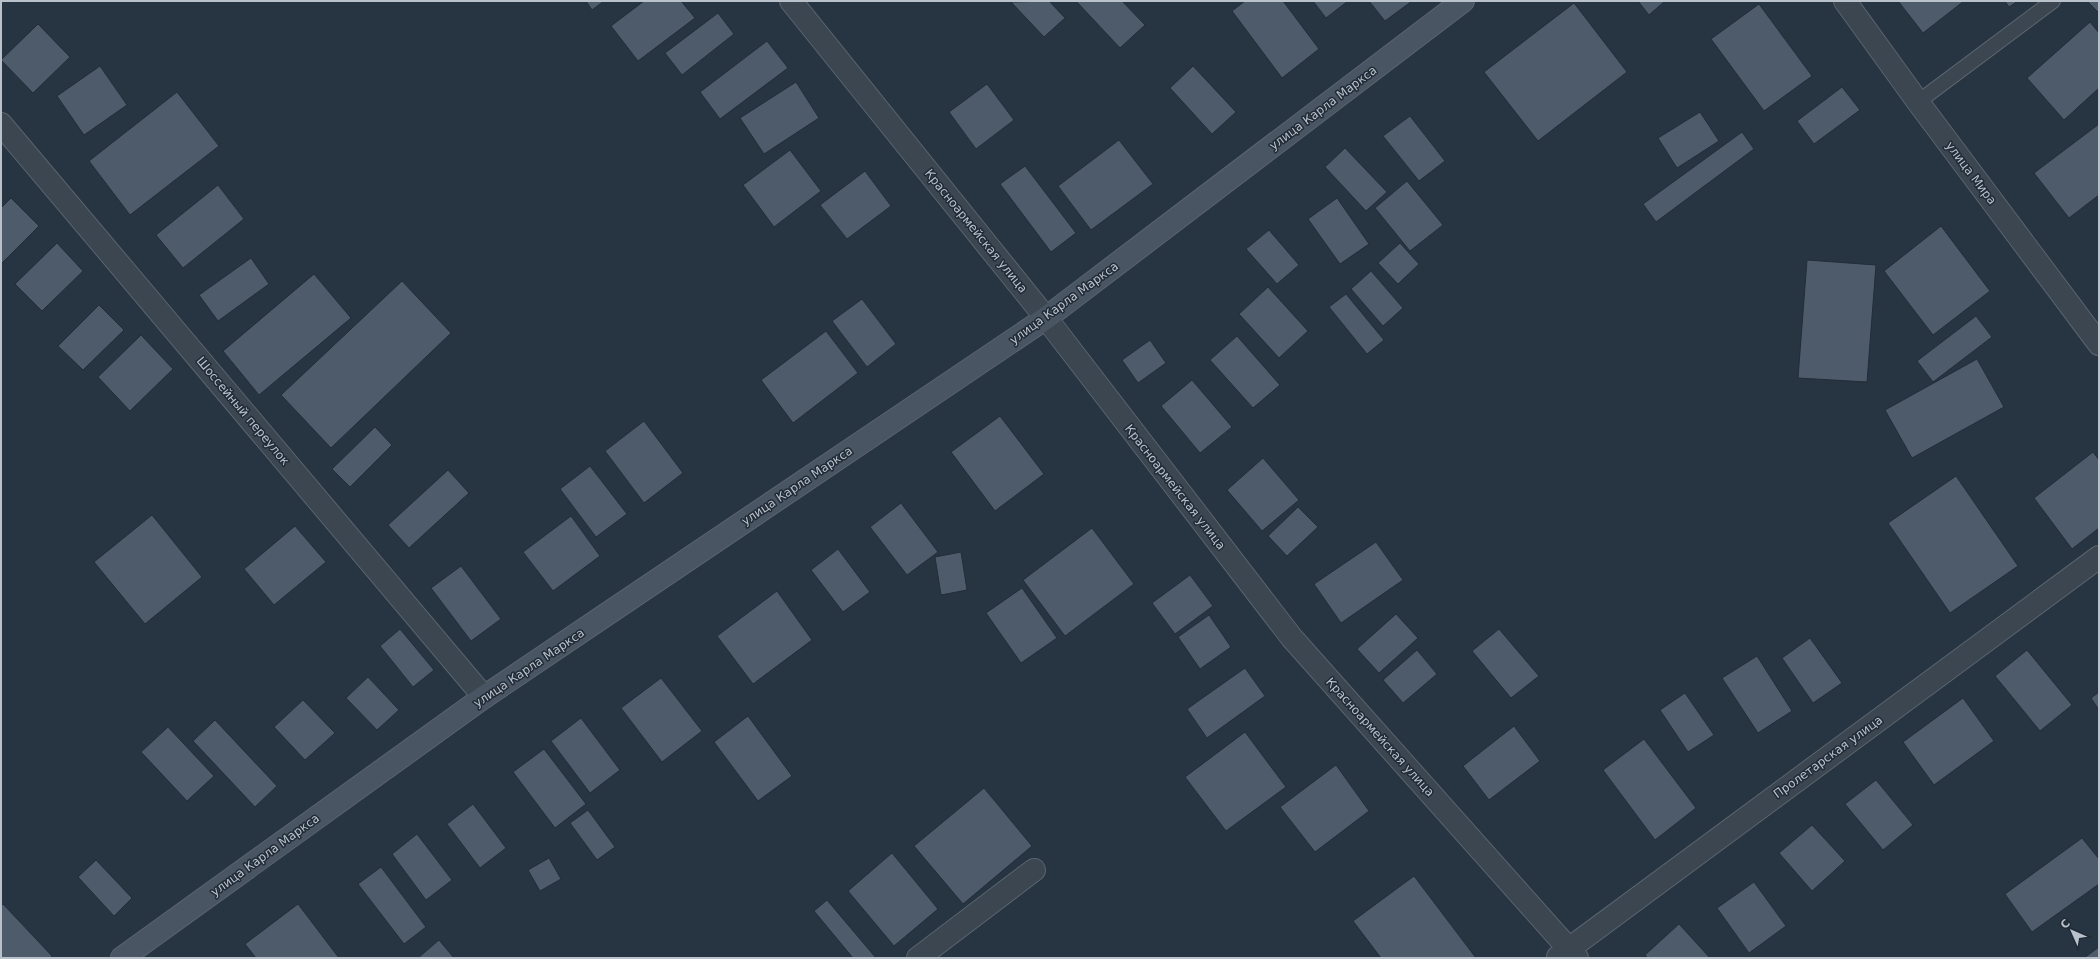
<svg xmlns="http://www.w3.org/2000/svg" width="2100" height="959" font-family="'DejaVu Sans',sans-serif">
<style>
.building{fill:#4e5b6a;stroke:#222d39}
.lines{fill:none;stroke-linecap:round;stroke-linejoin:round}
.lane-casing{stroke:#5a646f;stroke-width:16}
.street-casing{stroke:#5a646f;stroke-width:24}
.secondary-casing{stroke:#5a646f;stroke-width:24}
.lane{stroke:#3c4651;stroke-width:14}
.street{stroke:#3c4651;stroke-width:22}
.secondary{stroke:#4a5564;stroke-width:22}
.labels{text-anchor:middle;stroke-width:3;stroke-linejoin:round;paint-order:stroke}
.street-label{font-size:12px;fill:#b9c1cb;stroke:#202b37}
</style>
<rect width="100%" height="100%" fill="#273442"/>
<path class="building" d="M586,1H604L592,10Z
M644,1H681L695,18L638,61L611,26Z
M1049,1L1065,18L1044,37L1011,2Z
M1076,1H1122L1145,25L1120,48Z
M1245,1H1283L1319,49L1282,78L1232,11Z
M1313,1H1348L1326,18Z
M1369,1H1412L1385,21Z
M1638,1H1665L1649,15Z
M1898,1H1964L1923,33Z
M2005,1H2018L2009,7Z
M2087,1H2099V13Z
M1574,3L1627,72L1538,141L1484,72Z
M1759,4L1812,76L1764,111L1711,39Z
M718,13L734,34L682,75L665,53Z
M2090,22L2099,33V88L2064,120L2027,78Z
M38,24L70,57L33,93L1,60Z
M767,41L788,68L720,119L700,92Z
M100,66L127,105L84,135L57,96Z
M1193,66L1236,112L1212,134L1170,88Z
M796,82L819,118L764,154L740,118Z
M987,84L1014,120L976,149L949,112Z
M1842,87L1860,110L1814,144L1797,121Z
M177,92L219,146L130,215L89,161Z
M1700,112L1719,141L1677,168L1658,138Z
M1410,116L1445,161L1419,181L1383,136Z
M2099,124V195L2069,218L2034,173Z
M1742,132L1754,149L1656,222L1643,204Z
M1119,140L1153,184L1091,230L1058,186Z
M1345,148L1387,192L1366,211L1325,167Z
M790,150L821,191L774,227L743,185Z
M1025,166L1076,233L1051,252L1000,184Z
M865,171L891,206L847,239L820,205Z
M1407,181L1443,225L1410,251L1375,208Z
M218,185L244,219L183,268L156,235Z
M11,198L39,226L1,264V208Z
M1337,198L1369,244L1340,264L1308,219Z
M1941,226L1990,291L1933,335L1884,271Z
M1269,230L1299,265L1277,284L1246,249Z
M57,243L83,271L42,311L15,284Z
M1400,243L1419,264L1398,284L1378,263Z
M251,258L269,284L218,321L199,295Z
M1807,260L1876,265L1867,382L1798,378Z
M1371,271L1403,308L1383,326L1351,289Z
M314,274L351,318L259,395L223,351Z
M402,281L451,333L331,448L281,395Z
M1268,287L1308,331L1279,358L1239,314Z
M1346,294L1384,340L1367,354L1329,307Z
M862,299L896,344L867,367L832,321Z
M99,305L124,330L83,370L58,346Z
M1976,316L1992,337L1933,382L1917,361Z
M826,331L858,373L793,423L761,380Z
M141,335L173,369L130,411L98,377Z
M1237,336L1280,385L1253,408L1210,360Z
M1150,340L1166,363L1138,383L1122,360Z
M1977,359L2004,407L1912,458L1885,410Z
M1192,380L1232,427L1200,453L1161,406Z
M1000,416L1044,474L995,511L951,452Z
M644,421L683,473L644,503L605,451Z
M375,427L392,445L350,487L332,469Z
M2093,452L2099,460V528L2072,549L2034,498Z
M1263,458L1299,500L1262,531L1227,490Z
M590,466L627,514L596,537L560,489Z
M448,470L469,493L409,548L388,525Z
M1956,476L2018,566L1950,613L1888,523Z
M901,503L938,552L907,575L870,527Z
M1298,507L1318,527L1287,556L1268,536Z
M152,515L202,577L145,624L94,562Z
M571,516L600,556L553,591L523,552Z
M295,526L326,562L274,605L244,569Z
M1092,528L1134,584L1065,636L1023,580Z
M1376,542L1403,580L1341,623L1314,584Z
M838,549L870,592L843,612L811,570Z
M961,552L967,590L941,595L935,557Z
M461,566L501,619L471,641L431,588Z
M1190,575L1213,606L1175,634L1152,603Z
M1022,588L1057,638L1021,663L986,613Z
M777,591L812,640L753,684L717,636Z
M1396,614L1418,638L1379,673L1357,649Z
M1209,615L1231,647L1200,669L1178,637Z
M400,629L434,670L413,687L380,646Z
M1499,629L1539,676L1511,698L1472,651Z
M1810,638L1842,683L1813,703L1782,658Z
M1417,650L1437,674L1403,703L1383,680Z
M2027,650L2072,705L2040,731L1995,676Z
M1757,656L1792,711L1758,733L1722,678Z
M1245,668L1265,696L1207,738L1187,709Z
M368,677L399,710L377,730L346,698Z
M661,678L702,731L662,762L621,708Z
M2099,692V710L2091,698Z
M1685,693L1714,735L1688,752L1660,710Z
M1963,698L1994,741L1934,785L1903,742Z
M303,700L335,733L305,760L274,727Z
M748,716L792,776L758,801L714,742Z
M581,718L620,770L590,793L551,741Z
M215,720L277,786L255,807L193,741Z
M1514,726L1540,761L1489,800L1463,766Z
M168,727L214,776L187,801L141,752Z
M1245,732L1286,787L1226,831L1185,777Z
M1644,739L1696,808L1655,840L1603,770Z
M544,749L586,804L555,828L513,772Z
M1336,765L1369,811L1315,852L1280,807Z
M1876,780L1913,825L1883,850L1845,804Z
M984,788L1032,846L963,904L914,846Z
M473,804L506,848L480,868L447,824Z
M588,810L615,847L597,860L570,823Z
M1812,825L1845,861L1812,891L1779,853Z
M417,834L452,880L426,900L392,854Z
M2082,838L2099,859V884L2032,932L2005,894Z
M892,853L938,909L894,946L848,891Z
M549,858L561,879L540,891L528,870Z
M96,860L132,898L114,916L78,877Z
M381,867L426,927L404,944L358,884Z
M1414,876L1476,958H1381L1353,921Z
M1754,882L1786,926L1749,953L1717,908Z
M827,900L876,958H853L814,911Z
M3,904L52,956L50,958H1V906Z
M298,904L339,958H256L245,944Z
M1679,924L1710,958H1648L1645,955Z
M439,940L454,958H418Z
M2099,947V958H2084Z"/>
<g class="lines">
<defs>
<path id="lane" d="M1918,102L2053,1"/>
<path id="street" d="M791,1L1046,318L1292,638L1577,958
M1845,1L1918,102L2099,344
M1,124L484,697
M1558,957L2099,557
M918,958L1034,870"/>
<path id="secondary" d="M122,958L484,697L1046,318L1463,1"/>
</defs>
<use href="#lane" class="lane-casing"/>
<use href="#street" class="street-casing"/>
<use href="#secondary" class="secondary-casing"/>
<use href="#lane" class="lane"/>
<use href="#street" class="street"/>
<use href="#secondary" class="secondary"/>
</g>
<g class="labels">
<g class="street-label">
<text transform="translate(1323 108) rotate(-37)" y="4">улица Карла Маркса</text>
<text transform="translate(1971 173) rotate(53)" y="4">улица Мира</text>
<text transform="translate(976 231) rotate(51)" y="4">Красноармейская улица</text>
<text transform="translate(1064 303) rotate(-36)" y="4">улица Карла Маркса</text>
<text transform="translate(243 411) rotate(50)" y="4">Шоссейный переулок</text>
<text transform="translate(797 486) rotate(-34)" y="4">улица Карла Маркса</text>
<text transform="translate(1175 487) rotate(52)" y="4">Красноармейская улица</text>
<text transform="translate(529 668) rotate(-34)" y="4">улица Карла Маркса</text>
<text transform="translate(1380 737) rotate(48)" y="4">Красноармейская улица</text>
<text transform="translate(1828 757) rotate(-36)" y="4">Пролетарская улица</text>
<text transform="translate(265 855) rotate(-36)" y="4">улица Карла Маркса</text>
</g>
</g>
<rect width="2100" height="959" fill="none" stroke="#b9c1cb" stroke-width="4"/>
<g transform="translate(2072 931) rotate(315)" stroke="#202b37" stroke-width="3" paint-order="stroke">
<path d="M0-3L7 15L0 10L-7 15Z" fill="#b9c1cb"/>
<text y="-6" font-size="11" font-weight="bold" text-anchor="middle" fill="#b9c1cb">С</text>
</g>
</svg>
